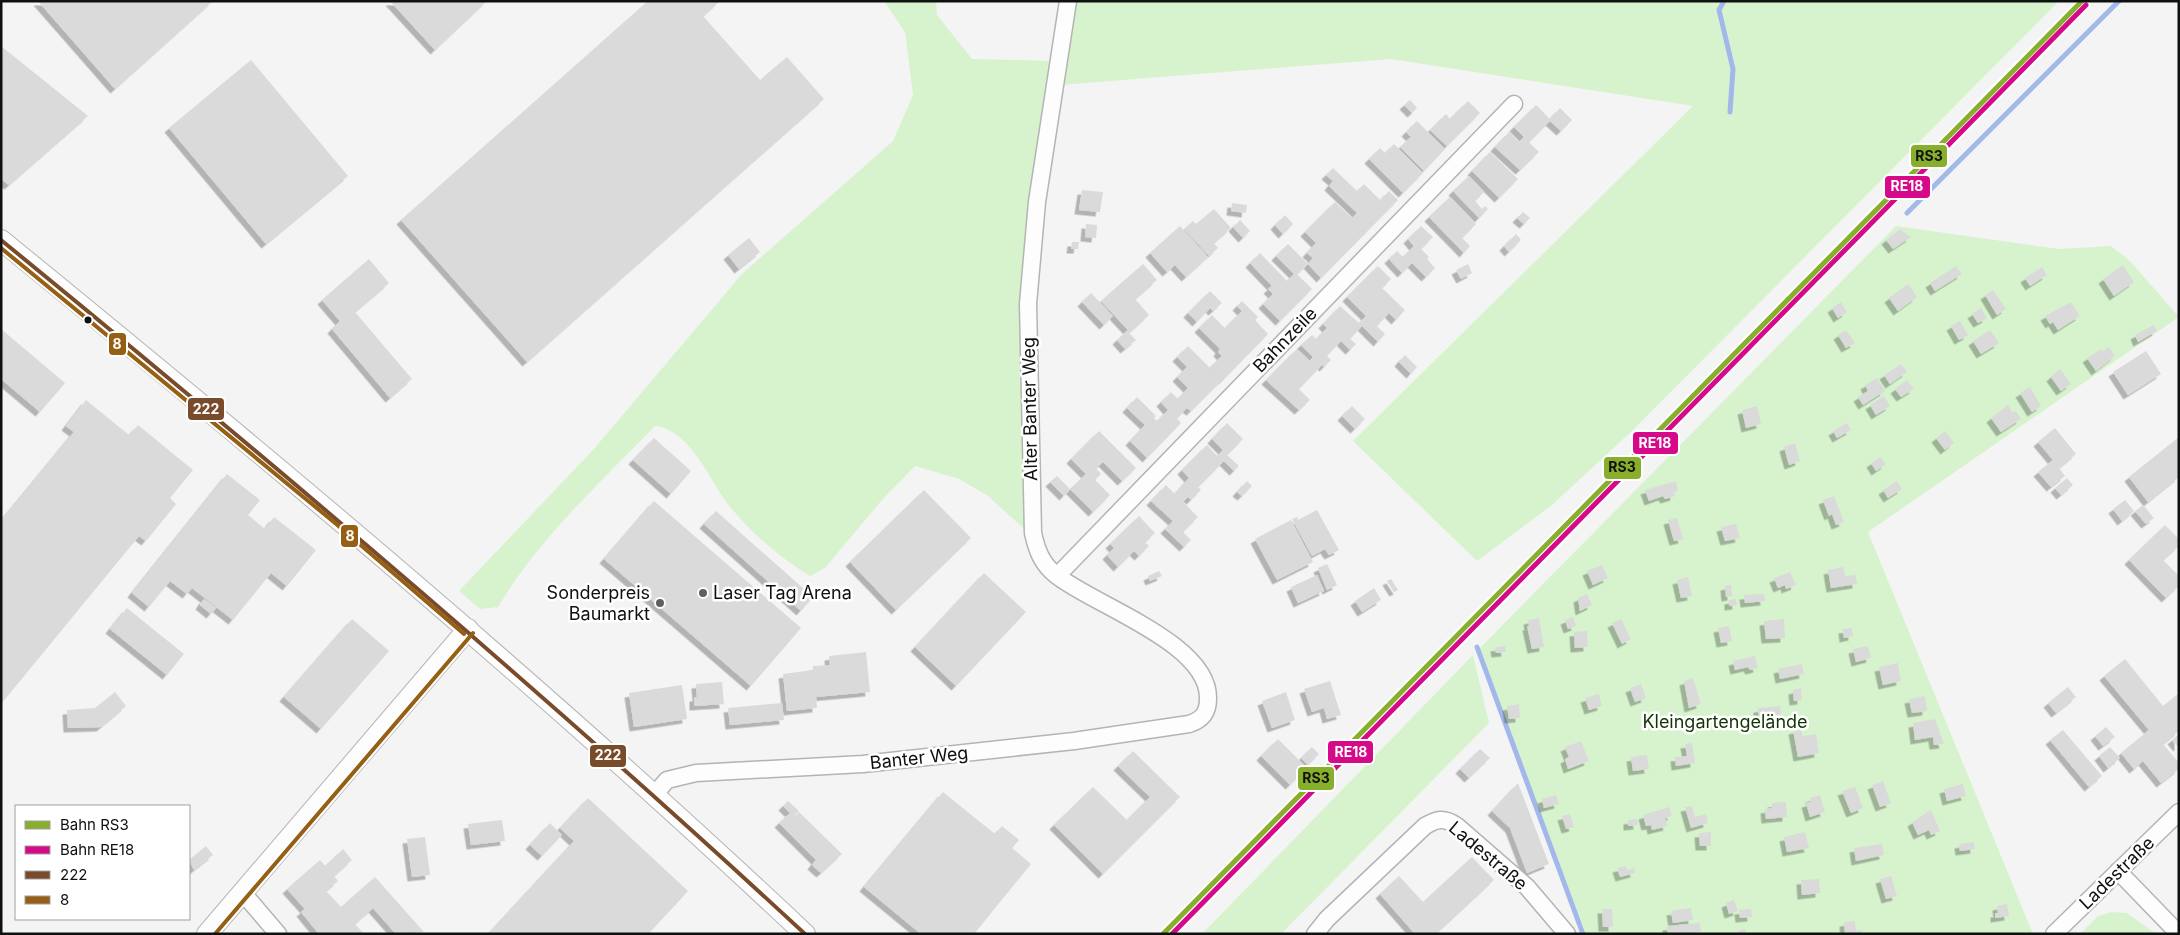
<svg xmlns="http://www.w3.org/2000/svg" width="2180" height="935" font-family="Inter,sans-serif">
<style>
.green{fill:#d7f3ce}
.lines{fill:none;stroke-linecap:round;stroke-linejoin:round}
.stream{stroke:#a3b8ea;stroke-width:5}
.building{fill:#dadada;filter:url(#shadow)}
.minor-casing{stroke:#b4b4b4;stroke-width:19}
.tertiary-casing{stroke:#b4b4b4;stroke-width:22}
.minor{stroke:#fdfdfd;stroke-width:16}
.tertiary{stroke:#fdfdfd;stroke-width:20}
.bus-1-casing{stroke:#fff;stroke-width:8}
.bus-2-casing{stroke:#fff;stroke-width:8}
.bus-1{stroke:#7a4b2a;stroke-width:4}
.bus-2{stroke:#955f14;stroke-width:4}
.rail-1-casing{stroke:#fff;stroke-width:9}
.rail-2-casing{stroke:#fff;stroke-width:9}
.rail-1{stroke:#87af2c;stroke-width:5}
.rail-2{stroke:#d7098b;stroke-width:5}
.bus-dot{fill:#0f1010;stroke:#fff;stroke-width:2}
.poi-dot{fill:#5f6060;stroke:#fff;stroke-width:2}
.labels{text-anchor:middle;stroke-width:5;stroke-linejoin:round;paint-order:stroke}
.street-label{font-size:18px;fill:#0f1010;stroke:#fff}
.poi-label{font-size:18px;fill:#0f1010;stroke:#fff;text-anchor:end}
.park-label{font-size:18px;fill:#133506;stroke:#fff}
.line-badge{stroke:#fff;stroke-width:2}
.badge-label{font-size:14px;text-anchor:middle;font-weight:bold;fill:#fff}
.pale-badge-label{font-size:14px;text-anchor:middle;font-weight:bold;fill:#111}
</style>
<defs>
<filter id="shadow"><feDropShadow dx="-4.5" dy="4.5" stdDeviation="0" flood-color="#0004"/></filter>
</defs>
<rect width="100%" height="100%" fill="#f4f4f4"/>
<path class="green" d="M884,1H936L937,15L972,59L1056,61L1021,291L1031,535L988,496L959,479L915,466L882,500L825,568L810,576C782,559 751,533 731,508C710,483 692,430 655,426C600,483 539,538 498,607L480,609L459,591L593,450L742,274L893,141L913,95L905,32Z
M1074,1H2059L1633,430L1552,505L1477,561L1353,441L1693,106L1391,59L1060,85Z
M1896,226L2059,249L2111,246L2130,261L2179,317L1868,532L2033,934H1586L1479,649Z
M1473,655L1489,723L1284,931V934H1202Z
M2112,912L2127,913L2156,934H2080L2098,916Z"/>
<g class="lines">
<path class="stream" d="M1724,1L1719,10L1733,69L1730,112
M1907,213L2119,1
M1477,647L1583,934"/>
</g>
<path class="building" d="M38,1H213L115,89Z
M390,1H487L435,50Z
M648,1H720L703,16L760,80L787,57L824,99L527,362L401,220Z
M1,46L88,116L9,185L1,179Z
M251,60L348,176L266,244L169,128Z
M1410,100L1417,108L1412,113L1404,105Z
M1468,101L1480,113L1447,146L1430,130L1446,114L1450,119Z
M1536,105L1550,119L1560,108L1572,120L1561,131L1550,121L1529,142L1539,152L1520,170L1495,147L1509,132L1519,142L1524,137L1514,127Z
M1417,121L1445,149L1424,171L1400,147L1411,137L1406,132Z
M1394,144L1423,173L1403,193L1369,159L1380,148L1385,153Z
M1490,152L1518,179L1499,198L1472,171Z
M1333,168L1357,191L1364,184L1380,200L1389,191L1398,200L1321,278L1308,264L1313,258L1307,253L1316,243L1305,232L1335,202L1352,218L1357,213L1329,186L1333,181L1326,175Z
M1469,176L1484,192L1475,201L1482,209L1485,206L1488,209L1479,218L1453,191Z
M1082,190L1103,192L1100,212L1079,210Z
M1450,197L1476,224L1462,238L1470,246L1464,253L1429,217Z
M1232,203L1247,205L1246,213L1231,211Z
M1214,209L1231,228L1214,243L1218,248L1209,256L1184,229L1193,221L1196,224Z
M1523,212L1530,218L1524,224L1517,218Z
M1285,215L1293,224L1283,234L1275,225Z
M1240,220L1250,231L1243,238L1233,227Z
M1086,224L1097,225L1096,238L1085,237Z
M1180,226L1208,257L1186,277L1175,265L1167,272L1150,253Z
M1421,226L1433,237L1421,249L1429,257L1427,259L1435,268L1426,277L1412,263L1402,273L1389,259L1397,251L1403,257L1414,246L1408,239Z
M1900,229L1911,237L1893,249L1886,240Z
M1516,234L1521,240L1509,252L1504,246Z
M749,238L760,252L739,269L728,255Z
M1072,242H1079L1078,249H1071Z
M1288,244L1308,264L1297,274L1312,289L1280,321L1263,304L1273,294L1268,289L1272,286L1250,263L1260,253L1287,281L1294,274L1276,256Z
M369,259L389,283L355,312L412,379L390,398L332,329L340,321L322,300Z
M1143,264L1157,280L1135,299L1149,315L1129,333L1136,340L1125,349L1117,340L1128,330L1101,301Z
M1468,264L1472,273L1461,279L1456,270Z
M2123,265L2134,282L2114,296L2103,279Z
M1378,266L1391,279L1382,288L1405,310L1396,320L1389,313L1377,326L1385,334L1378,342L1362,326L1350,339L1356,344L1350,350L1341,341L1327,356L1331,360L1324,367L1322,365L1299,389L1310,400L1299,410L1266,380L1297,349L1310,361L1313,357L1301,345L1312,335L1316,339L1327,328L1323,324L1340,306L1359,323L1366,316L1347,297Z
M1956,266L1962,274L1935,291L1930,283Z
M2042,267L2047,275L2030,286L2025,278Z
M1908,284L1917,297L1898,311L1889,298Z
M1993,290L2006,309L1997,315L1985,295Z
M1210,291L1222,303L1213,311L1210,308L1197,322L1188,313Z
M1091,293L1113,316L1104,325L1082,302Z
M1242,301L1258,317L1255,320L1268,334L1223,380L1210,367L1222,356L1218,352L1220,349L1199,328L1212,315L1225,328L1242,311L1237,306Z
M1841,302L1847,312L1838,318L1832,308Z
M2071,302L2080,316L2058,330L2053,322L2050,324L2045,316Z
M1981,308L1987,318L1978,323L1972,314Z
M1960,321L1968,335L1959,340L1951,326Z
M2154,325L2157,331L2138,342L2135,335Z
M1,329L65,383L40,412L1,379Z
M1846,330L1855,343L1846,348L1838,335Z
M1990,330L1999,343L1981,354L1973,341Z
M1188,346L1222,380L1191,411L1187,408L1177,418L1181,423L1147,458L1130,441L1145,425L1127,408L1137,397L1156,416L1154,418L1157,421L1168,410L1161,402L1171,392L1178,399L1188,388L1177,377L1187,367L1177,357Z
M2109,347L2115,356L2096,371L2087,358L2101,349L2103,351Z
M2146,351L2161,374L2128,395L2113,372Z
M1405,355L1417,367L1411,374L1399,362Z
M1901,364L1907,372L1890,384L1884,375Z
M2060,369L2071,384L2061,391L2051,377Z
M1877,378L1885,391L1863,405L1858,397L1868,391L1865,385Z
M1907,380L1914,389L1901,397L1895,389Z
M2030,387L2041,406L2032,412L2020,393Z
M1884,396L1890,406L1876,415L1870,405Z
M86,400L129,435L138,425L193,470L170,498L176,504L146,541L139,536L1,704V521L74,432L66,426Z
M2008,405L2012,412L2016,411L2021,419L2001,432L1991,418Z
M1352,406L1365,419L1355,429L1342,416Z
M1757,406L1761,424L1746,428L1742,410Z
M1227,423L1243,439L1227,455L1239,466L1234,471L1224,461L1198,487L1201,490L1191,500L1188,497L1183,502L1198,517L1183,532L1191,540L1184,547L1165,529L1173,521L1151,501L1166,485L1175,494L1189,478L1182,470L1207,445L1217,456L1223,450L1212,439Z
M1847,423L1851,430L1837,438L1833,431Z
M2055,428L2076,454L2059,468L2065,476L2051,487L2038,472L2053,460L2038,442Z
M1099,431L1136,468L1122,481L1103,462L1096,468L1101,474L1095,480L1110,495L1093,512L1070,489L1086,474L1071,459Z
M1945,431L1954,443L1945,450L1936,438Z
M2179,437V477L2148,502L2129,477Z
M654,438L691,471L671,494L633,460Z
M1795,443L1800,461L1789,465L1784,447Z
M1880,457L1886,464L1876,471L1871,463Z
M227,474L260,500L248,515L265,529L274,517L316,550L287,586L271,573L233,620L192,588L187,594L170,581L149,607L132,593Z
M1057,476L1070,489L1064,496L1050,482Z
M2067,478L2073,485L2061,495L2055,488Z
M1247,481L1252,486L1242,496L1237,492Z
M1676,481L1678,491L1674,492L1675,496L1665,499L1663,496L1649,501L1645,490Z
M1897,481L1902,489L1888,498L1883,490Z
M924,490L971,538L896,610L850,562Z
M1834,496L1844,522L1836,525L1832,514L1829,516L1823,500Z
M2125,500L2134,511L2122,521L2113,509Z
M654,501L801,628L751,686L604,559Z
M2143,505L2154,518L2146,524L2135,511Z
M1317,510L1339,550L1329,555L1325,549L1312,556L1292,519L1297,517L1298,520Z
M716,511L813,597L801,611L704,524Z
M1139,516L1155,533L1145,542L1149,546L1139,556L1134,551L1118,567L1107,555L1114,548L1110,544Z
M1677,518L1683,539L1674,541L1668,520Z
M1291,520L1313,562L1277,580L1255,539Z
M1736,524L1740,538L1725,541L1721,527Z
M2165,525L2179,539V546L2163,560L2179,576V586L2166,598L2129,560Z
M1327,564L1337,585L1327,590L1318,568Z
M1602,565L1608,578L1593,585L1587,571Z
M1844,567L1845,576L1856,575L1857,584L1831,588L1828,570Z
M1159,571L1162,576L1150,581L1148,576Z
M1790,572L1796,585L1786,589L1785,585L1778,588L1774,578Z
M984,573L1026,612L956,686L915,647Z
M1317,575L1324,591L1298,603L1291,587Z
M1688,577L1692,596L1681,598L1677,580Z
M1391,579L1398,590L1394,592L1387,581Z
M1731,585L1732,596L1726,597L1725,586Z
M1374,588L1381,600L1362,612L1355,601Z
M1587,594L1592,605L1580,611L1578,598Z
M1764,594L1765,601L1745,603L1744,595Z
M204,599L216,608L211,614L200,605Z
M1736,599L1737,605L1729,606V600Z
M127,608L184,654L167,675L110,629Z
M1573,617L1576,626L1568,629L1565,620Z
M1539,618L1544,647L1532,649L1527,626H1529L1528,620Z
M352,619L389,651L321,729L284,697Z
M1621,619L1631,639L1622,644L1612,623Z
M1784,619L1785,638L1766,639L1764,621Z
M1729,626L1732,641L1721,643L1718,628Z
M1852,628L1853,636L1844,638L1843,629Z
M1587,631L1588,647L1575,648L1574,632Z
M1505,646L1506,652L1496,653L1495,647Z
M1868,646L1871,658L1856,662L1853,649Z
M866,652L870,692L816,697L817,708L787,711L783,674L813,670V666L830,665L829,656Z
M1755,656L1758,668L1750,670L1748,667L1735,670L1733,661Z
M2125,659L2163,706L2179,693V731L2163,744L2179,763V769L2161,783L2143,761L2134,769L2121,753L2149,730L2104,676Z
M1898,663L1901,681L1883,685L1879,667Z
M1802,664L1804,674L1780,679L1778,669Z
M1693,678L1701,704L1689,708L1684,681Z
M1330,681L1341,715L1327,719L1324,708L1312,712L1304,689Z
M722,682L724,704L694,706V697H697L696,684Z
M1641,684L1646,698L1635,702L1630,688Z
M682,685L687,719L634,727L629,693Z
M2068,687L2076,697L2056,713L2048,703Z
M1801,688L1802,700L1794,701L1793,690Z
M115,692L126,706L101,727L68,728L67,710L95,708Z
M1286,692L1295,720L1272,728L1262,701Z
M1599,694L1602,706L1589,710L1585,698Z
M1925,696L1927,711L1912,713L1909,699Z
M782,703L784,720L730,725L728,708Z
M1519,704L1520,718L1509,719L1507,706Z
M1780,706L1781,716L1771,717V720L1759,721L1758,708Z
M1935,719L1944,744L1934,745L1933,737L1915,740L1913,723Z
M2106,727L2115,737L2103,746L2095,736Z
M1801,728L1802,736L1816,734L1819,753L1798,757L1793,730Z
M2063,730L2102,776L2089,787L2050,740Z
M2179,734V746L2178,747L2172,740Z
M1278,739L1307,768L1290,785L1261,756Z
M1581,741L1589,761L1568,769L1565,759L1569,757L1565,747Z
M1692,743L1695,763L1676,766L1675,757L1687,756L1685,744Z
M1312,747L1319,754L1308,765L1301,758Z
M2110,747L2120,758L2108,768L2099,756Z
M1480,749L1490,758L1469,778L1460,769Z
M1133,751L1180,797L1103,874L1054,825L1093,787L1127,820L1150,797L1118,766Z
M1647,755L1649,769L1633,771L1631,757Z
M1883,781L1891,803L1880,807L1872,785Z
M1518,783L1549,864L1527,873L1510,828L1492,811Z
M1963,784L1966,796L1947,801L1944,789Z
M1855,787L1863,808L1851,813L1842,791Z
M943,792L995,834L1002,826L1019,840L1012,848L1031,864L974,934H921L864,887Z
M1556,795L1559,804L1544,808L1542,799Z
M1820,795L1825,812L1810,817L1806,803L1811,802L1810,798Z
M588,798L688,891L648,934H488L574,841L560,828Z
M788,801L799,811L790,821L799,812L842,854L821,873L812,865L816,860L779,823L790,813L783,806Z
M1786,802L1787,817L1766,819L1765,809L1772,808V803Z
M1692,806L1695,817L1706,814L1708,823L1691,828L1685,807Z
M1669,807L1672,816L1665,818L1668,826L1652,830L1651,825L1646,826L1643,815Z
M1931,810L1940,831L1931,835L1929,830L1918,835L1912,822Z
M1570,814L1574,827L1566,829L1562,816Z
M1637,819L1638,825L1628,826V820Z
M502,820L505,841L471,845L468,824Z
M550,823L562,835L542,856L530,845Z
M1711,832V846H1700L1699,833Z
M1805,832L1809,848L1787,852L1784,837Z
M425,837L430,875L412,877L407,839Z
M1974,842L1975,849L1960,851L1959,844Z
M1882,844L1884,855L1856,861L1854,848Z
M206,846L213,855L194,870L189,860Z
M343,849L352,860L334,876L338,881L326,891L341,907L375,877L424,932L396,934L373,908L355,924L364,934H319L301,912L305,909L287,889L320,860L325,866Z
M1472,857L1494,880L1436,934H1415L1380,894L1399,876L1423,902Z
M1626,866L1627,870L1634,868L1635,873L1620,877L1617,868Z
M1891,876L1897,896L1886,899L1880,879Z
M1819,879L1820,893L1802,895L1801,880Z
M1734,900L1738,911L1729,914L1726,903Z
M2007,904L2009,916L1995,918V913H1998L1997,906Z
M1691,908L1693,920L1673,923L1671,911Z
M1602,909H1612L1613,927H1603Z
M1751,909L1752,917L1740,918L1739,910Z
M1855,921L1856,931L1862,930V934H1845L1844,922Z
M1700,923L1701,932L1668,934L1667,926Z
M1745,929L1746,934H1737V931Z"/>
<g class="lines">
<defs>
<path id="minor" d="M1057,576L1514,104
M654,795L667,780L696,773L863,764L1074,741L1189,724C1202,720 1208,713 1208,699C1210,643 1093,605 1056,575C1042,564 1037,551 1033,533L1028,304L1037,202L1068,1
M2118,871L2179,934
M243,893L278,934
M1315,934L1327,919L1425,826C1437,819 1444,817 1457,826L1527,887L1567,934
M2054,934L2179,812"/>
<path id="tertiary" d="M1,240C276,464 547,691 805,934
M207,934L468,629"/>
</defs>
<use href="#minor" class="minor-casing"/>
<use href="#tertiary" class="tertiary-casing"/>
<use href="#minor" class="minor"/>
<use href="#tertiary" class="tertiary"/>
<defs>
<path id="bus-1" d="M1,240C275,464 545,693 805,934"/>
<path id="bus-2" d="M1,248L335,523L464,634
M215,934L473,633"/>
</defs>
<use href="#bus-1" class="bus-1-casing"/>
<use href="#bus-2" class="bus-2-casing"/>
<use href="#bus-1" class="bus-1"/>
<use href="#bus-2" class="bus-2"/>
<defs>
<path id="rail-1" d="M1163,934L2082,1"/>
<path id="rail-2" d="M1172,934L2086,5"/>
</defs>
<use href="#rail-1" class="rail-1-casing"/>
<use href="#rail-2" class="rail-2-casing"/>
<use href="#rail-1" class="rail-1"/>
<use href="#rail-2" class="rail-2"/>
</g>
<circle class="bus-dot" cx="88" cy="320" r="4.5"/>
<g class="poi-dot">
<circle cx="703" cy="593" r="5"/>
<circle cx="660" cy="603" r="5"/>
</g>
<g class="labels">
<g class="street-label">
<text transform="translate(1285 340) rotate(-46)" y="6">Bahnzeile</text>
<text transform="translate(1030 409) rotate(-91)" y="6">Alter Banter Weg</text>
<text transform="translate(919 758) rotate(-6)" y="6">Banter Weg</text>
<text transform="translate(1488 856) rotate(40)" y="6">Ladestraße</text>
<text transform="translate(2117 873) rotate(-44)" y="6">Ladestraße</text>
</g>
<g class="poi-label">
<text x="650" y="599">Sonderpreis<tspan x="650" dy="21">Baumarkt</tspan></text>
<text x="713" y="599" text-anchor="start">Laser Tag Arena</text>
</g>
<g class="park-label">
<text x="1725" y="728">Kleingartengelände</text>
</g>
</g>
<g class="line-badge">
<rect x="1910" y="144" width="38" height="24" rx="5" fill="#87af2c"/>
<rect x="1884" y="175" width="47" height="24" rx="5" fill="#d7098b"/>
<rect x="108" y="332" width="19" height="24" rx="5" fill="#955f14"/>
<rect x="187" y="397" width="38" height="24" rx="5" fill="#7a4b2a"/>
<rect x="1632" y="431" width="47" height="24" rx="5" fill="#d7098b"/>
<rect x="1603" y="456" width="39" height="24" rx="5" fill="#87af2c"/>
<rect x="340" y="524" width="19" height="24" rx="5" fill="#955f14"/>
<rect x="1327" y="740" width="47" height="24" rx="5" fill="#d7098b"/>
<rect x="589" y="744" width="38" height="24" rx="5" fill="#7a4b2a"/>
<rect x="1297" y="766" width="38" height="25" rx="5" fill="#87af2c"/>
</g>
<g class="badge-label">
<text x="1907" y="191">RE18</text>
<text x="117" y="349">8</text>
<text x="206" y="414">222</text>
<text x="1655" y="448">RE18</text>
<text x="350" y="541">8</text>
<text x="1351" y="757">RE18</text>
<text x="608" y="760">222</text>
</g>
<g class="pale-badge-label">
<text x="1929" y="161">RS3</text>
<text x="1622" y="472">RS3</text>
<text x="1316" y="783">RS3</text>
</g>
<rect width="2180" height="935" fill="none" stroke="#0f1010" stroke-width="5"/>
<rect x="15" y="805" width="175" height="115" fill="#ffffff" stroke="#9f9f9f"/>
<rect x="25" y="821" width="25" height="8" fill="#87af2c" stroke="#9f9f9f"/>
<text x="60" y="830" font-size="15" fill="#0f1010">Bahn RS3</text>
<rect x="25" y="846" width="25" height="8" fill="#d7098b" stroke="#9f9f9f"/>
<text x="60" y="855" font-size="15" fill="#0f1010">Bahn RE18</text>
<rect x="25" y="871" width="25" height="8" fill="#7a4b2a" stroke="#9f9f9f"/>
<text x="60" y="880" font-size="15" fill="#0f1010">222</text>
<rect x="25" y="896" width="25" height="8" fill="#955f14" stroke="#9f9f9f"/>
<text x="60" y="905" font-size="15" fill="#0f1010">8</text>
</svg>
